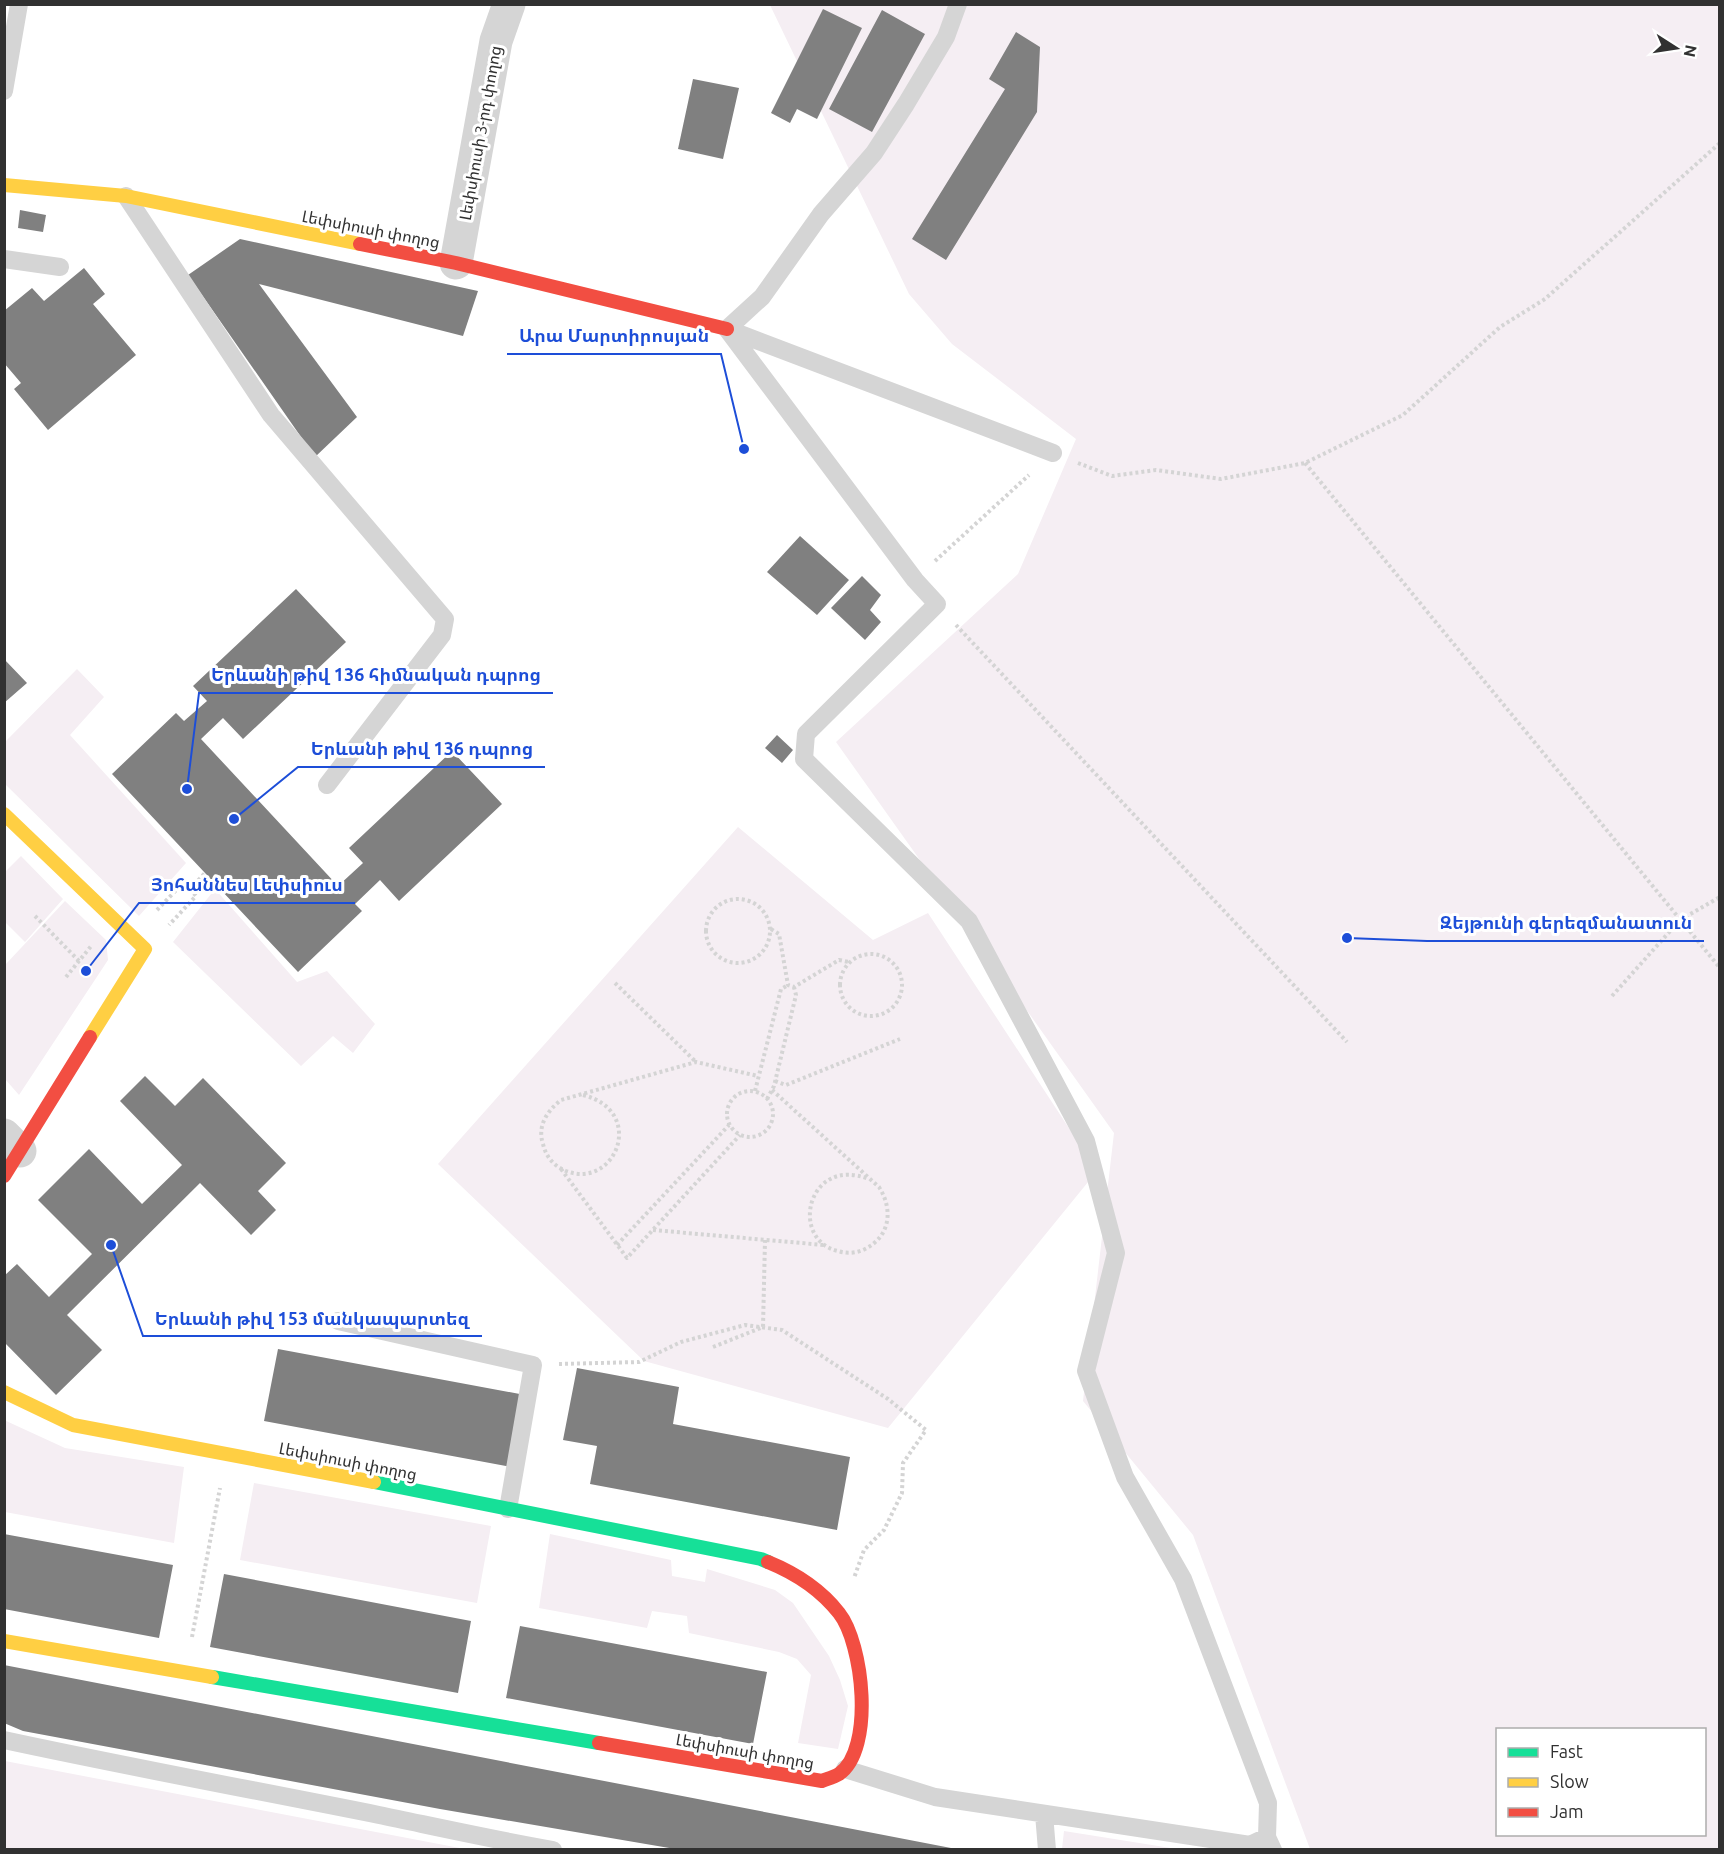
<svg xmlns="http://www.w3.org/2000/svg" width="1724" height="1854" font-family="Ubuntu,'Noto Sans Armenian',sans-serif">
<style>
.green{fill:#f5eef3;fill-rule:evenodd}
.building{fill:#808080}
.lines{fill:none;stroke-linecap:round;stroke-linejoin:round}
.path{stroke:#d4d4d4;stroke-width:4;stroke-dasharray:3 3;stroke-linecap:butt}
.lane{stroke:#d5d5d5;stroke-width:18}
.street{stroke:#d5d5d5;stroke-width:33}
.fast{stroke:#16e098;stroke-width:14}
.slow{stroke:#ffcf43;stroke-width:14}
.jam{stroke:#f24e42;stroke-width:14}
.labels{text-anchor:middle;stroke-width:6;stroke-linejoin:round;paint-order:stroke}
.street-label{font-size:16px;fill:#313131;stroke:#fff}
.leader{fill:none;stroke:#1d4ed8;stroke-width:2}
.callout-dot{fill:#1d4ed8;stroke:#fff;stroke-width:2}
.callout-label{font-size:18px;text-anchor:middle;font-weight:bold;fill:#1d4ed8;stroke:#fff;stroke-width:6;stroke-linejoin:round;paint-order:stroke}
</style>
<rect width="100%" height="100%" fill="#fff"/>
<path class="green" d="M770,5H1719V1849H1310L1193,1535L1083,1401L1114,1133L836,742L1018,574L1076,439L952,344L909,294ZM1498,1730H1704V1834H1498Z
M77,669L104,697L70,735L186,863L139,916L5,784V742Z
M738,827L873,940L928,913L1097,1171L888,1428L644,1361L438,1164Z
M21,856L63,899L25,942L4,921L5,872Z
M215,889L297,982L327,971L375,1024L353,1053L333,1036L301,1066L173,942Z
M65,901L106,940L108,960L19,1095L5,1079V965Z
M4,1420L65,1448L184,1467L174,1543L5,1512Z
M254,1483L491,1526L477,1603L240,1560Z
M550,1534L671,1560L672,1576L705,1582L707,1569L775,1590L793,1603L829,1656L840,1680L848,1706L838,1749L798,1743L811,1675L797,1659L779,1652L689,1633L687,1616L652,1611L647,1628L539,1608Z
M5,1761L465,1849H5Z
M1064,1831L1177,1849H1062Z"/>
<path class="building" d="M823,9L862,28L817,119L797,109L790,123L771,113Z
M882,10L925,34L872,132L829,109Z
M1016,32L1040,47L1037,112L946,260L912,239L1005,89L989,79Z
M693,79L739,88L723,159L678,149Z
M20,210L46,215L43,232L18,228Z
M240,239L478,291L463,336L259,284L357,417L315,457L188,275Z
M84,268L105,294L93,304L136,355L48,430L14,389L21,383L4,363V311L32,288L44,301Z
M800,536L849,580L817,615L767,572Z
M862,576L881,595L870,610L881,622L865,640L831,608Z
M296,589L346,642L243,739L223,718L201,739L338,886L363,863L349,848L452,751L502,804L399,901L380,880L355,904L362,911L298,972L112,774L176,713L184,721L207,701L193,686Z
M4,659L27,683L4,703Z
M777,735L793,750L782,763L765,748Z
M145,1076L175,1106L203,1078L286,1163L258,1191L276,1210L251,1235L200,1183L67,1315L102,1350L56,1395L4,1342V1276L17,1264L49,1297L92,1254L38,1200L89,1149L142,1204L182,1165L120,1101Z
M278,1349L525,1395L512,1467L264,1421Z
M577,1368L679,1387L673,1424L850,1457L837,1530L590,1484L597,1446L563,1440Z
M4,1534L173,1565L159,1638L4,1609Z
M224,1574L471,1621L458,1693L210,1647Z
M520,1626L767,1672L753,1744L506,1698Z
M4,1665L951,1848V1850H681L440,1809L23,1731L4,1723Z"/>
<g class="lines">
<path class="path" d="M1078,463L1112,476L1156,470L1221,479L1305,463L1403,415L1500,327L1545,299L1720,143
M1305,463L1720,968
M935,561L1029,475
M956,625L1347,1042
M190,889L205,873
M706 931a32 32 0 1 1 64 0a32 32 0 1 1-64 0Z
M157,910L184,882L196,896L169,925
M35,916L79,961
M771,929L779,934L788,985L794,987L839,960L849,962
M840 985a31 31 0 1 1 62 0a31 31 0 1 1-62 0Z
M66,977L92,945
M615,983L696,1062
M1612,996L1680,920L1720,897
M775,1081L786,1085L900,1039
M772,1090L879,1187C893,1209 891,1236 865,1249C857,1253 847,1254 838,1251C789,1240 807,1155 869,1179
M727 1114a23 23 0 1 1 46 0a23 23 0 1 1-46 0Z
M755,1091L781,989L788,985
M583,1095C647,1111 616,1190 566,1171C554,1166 546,1157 543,1144C537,1126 547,1111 561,1100L696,1062L758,1076
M767,1099L774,1086L796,995L794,987
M561,1169L627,1258L740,1135
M653,1230L824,1245
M617,1245L729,1125
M713,1347L763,1327L765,1240
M559,1364L639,1362L681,1342L745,1325L782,1330L888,1399L926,1430L903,1463L902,1493L884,1530L864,1550L854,1578
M192,1637L220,1488"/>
<path class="lane" d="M4,91L19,4
M126,196L271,415L445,619L442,635L327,785
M4,259L60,267
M727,329L915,580L937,604L806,734L804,759L969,921L1086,1141L1116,1253L1086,1371L1125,1477L1183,1579L1268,1803L1267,1837L1273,1850
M727,329L762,297L821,214L874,153L906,104L946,37L958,4
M727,329L1053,453
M338,1321L533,1365L508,1509
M4,1740C129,1767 254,1790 379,1815C437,1827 495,1840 553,1850
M845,1769L935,1797L1250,1845L1267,1837
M1044,1814L1047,1850"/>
<path class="street" d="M456,263L496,41L509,4
M4,1135L20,1151"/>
<path class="fast" d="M374,1482L761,1559L768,1562
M212,1677L599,1743"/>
<path class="slow" d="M4,185L126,196L360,244
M4,814L145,949L90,1037
M4,1392L73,1425L374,1482
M4,1641L212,1677"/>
<path class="jam" d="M360,244L456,263L727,329
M4,1176L90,1037
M599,1743L822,1781C827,1779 834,1777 839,1774C875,1749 863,1643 839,1613C821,1590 795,1573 768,1562"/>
</g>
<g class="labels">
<g class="street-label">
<text transform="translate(480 133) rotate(-80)" y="6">Լեփսիուսի 3-րդ փողոց</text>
<text transform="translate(371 229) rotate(11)" y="6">Լեփսիուսի փողոց</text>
<text transform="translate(348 1461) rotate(11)" y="6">Լեփսիուսի փողոց</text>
<text transform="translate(745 1751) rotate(10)" y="6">Լեփսիուսի փողոց</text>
</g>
</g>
<path class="leader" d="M744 449L721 354H507M187 789L199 693H553M234 819L298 767H545M86 971L139 903H355M1347 938L1427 941H1704M111 1245L143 1336H482"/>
<g class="callout-dot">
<circle cx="744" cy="449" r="6"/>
<circle cx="187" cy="789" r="6"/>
<circle cx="234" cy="819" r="6"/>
<circle cx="86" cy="971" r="6"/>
<circle cx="1347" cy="938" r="6"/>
<circle cx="111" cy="1245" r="6"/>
</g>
<g class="callout-label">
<text x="614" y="342">Արա Մարտիրոսյան</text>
<text x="376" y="681">Երևանի թիվ 136 հիմնական դպրոց</text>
<text x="422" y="755">Երևանի թիվ 136 դպրոց</text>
<text x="247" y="891">Յոհաննես Լեփսիուս</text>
<text x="1566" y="929">Զեյթունի գերեզմանատուն</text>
<text x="312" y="1325">Երևանի թիվ 153 մանկապարտեզ</text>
</g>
<rect width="1724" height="1854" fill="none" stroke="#313131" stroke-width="12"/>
<rect x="1496" y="1728" width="210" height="108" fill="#ffffff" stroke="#adadad" stroke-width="1.5"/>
<rect x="1508" y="1748" width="30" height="9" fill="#16e098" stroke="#adadad" stroke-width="1.5"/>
<text x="1550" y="1758" font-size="18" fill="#313131">Fast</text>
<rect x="1508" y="1778" width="30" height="9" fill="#ffcf43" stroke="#adadad" stroke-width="1.5"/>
<text x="1550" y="1788" font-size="18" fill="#313131">Slow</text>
<rect x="1508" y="1808" width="30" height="9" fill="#f24e42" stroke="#adadad" stroke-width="1.5"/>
<text x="1550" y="1818" font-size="18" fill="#313131">Jam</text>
<g transform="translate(1676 48) rotate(102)" stroke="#ffffff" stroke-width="4.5" paint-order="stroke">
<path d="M0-4.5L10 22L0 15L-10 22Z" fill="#313131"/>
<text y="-9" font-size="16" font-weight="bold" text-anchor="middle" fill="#313131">N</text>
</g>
</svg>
